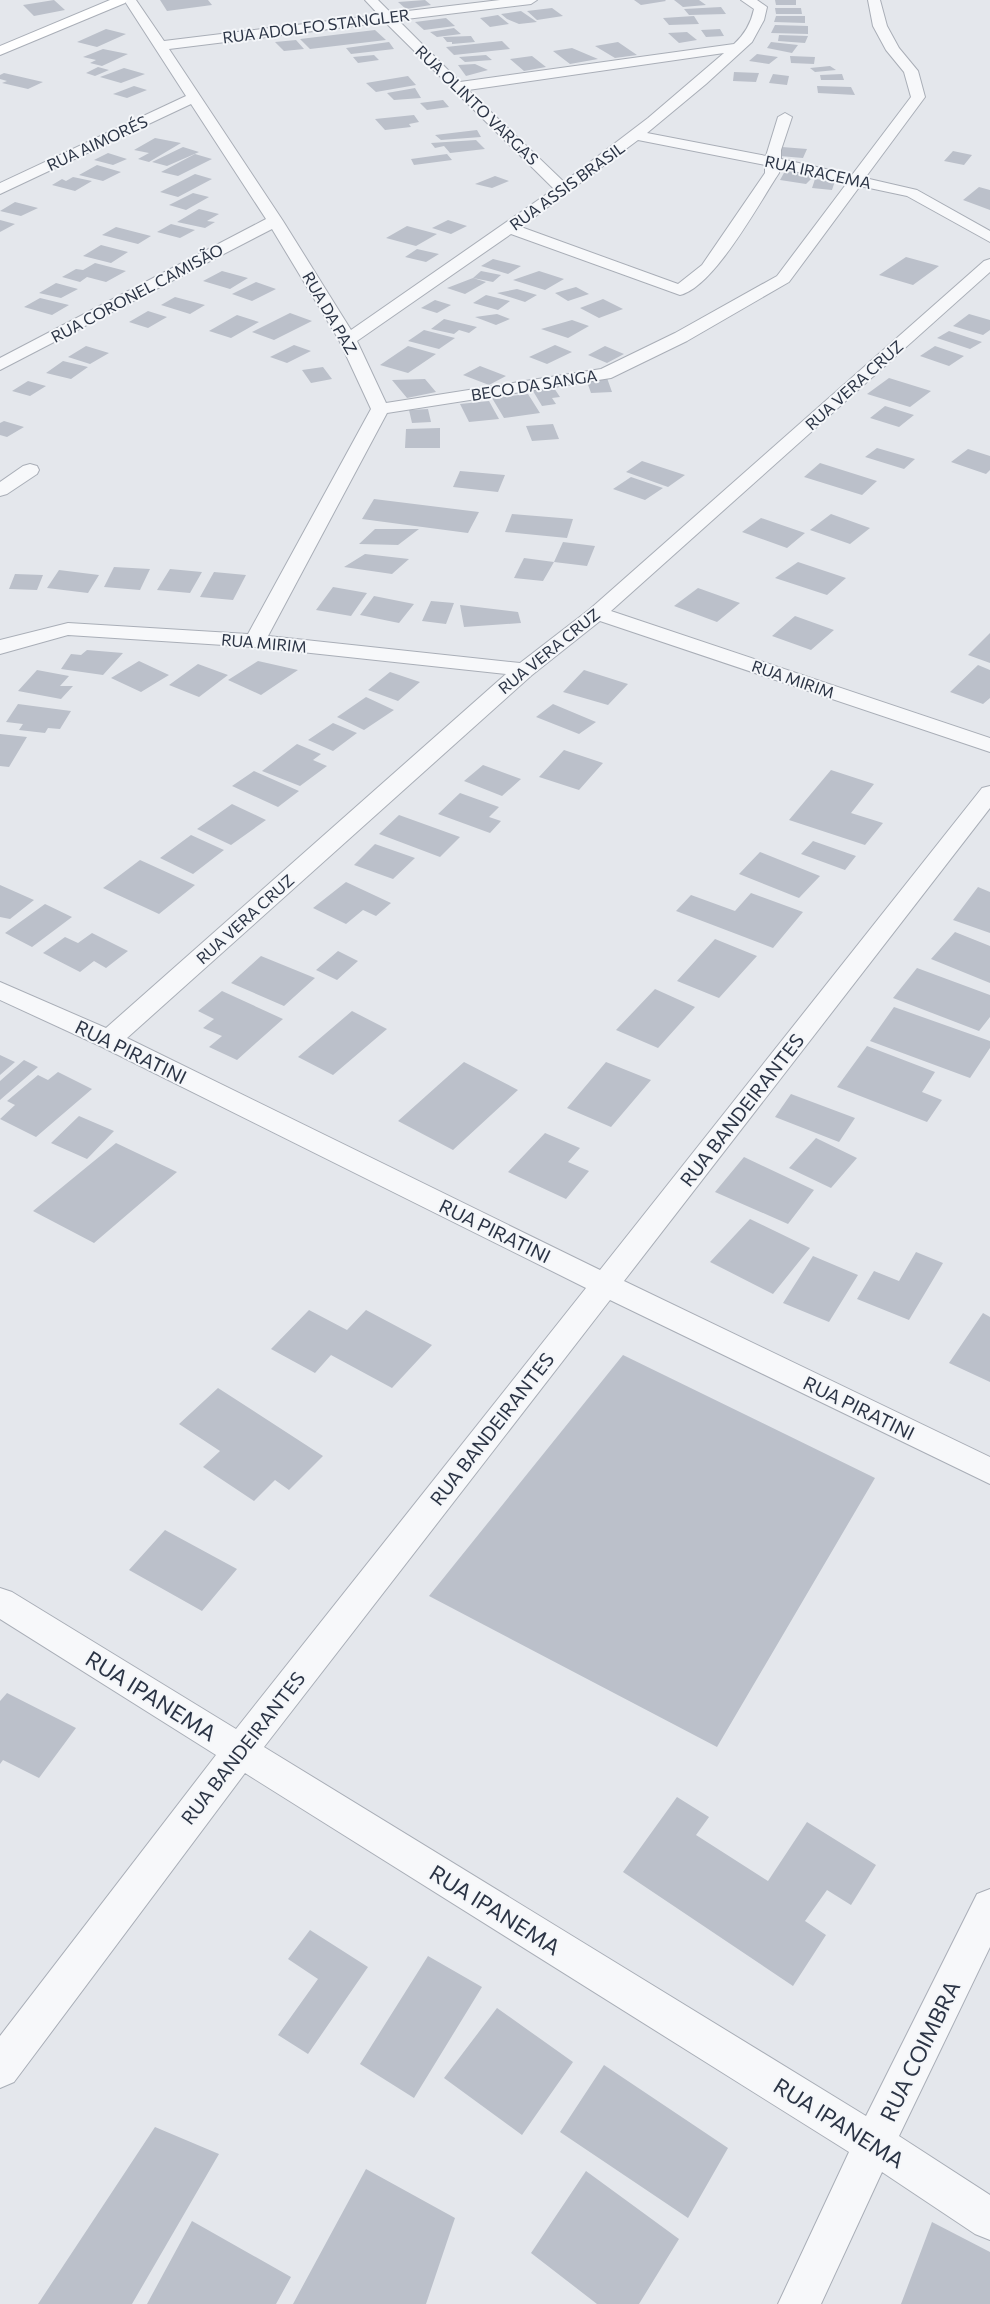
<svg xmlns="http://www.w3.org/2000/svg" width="990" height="2304" font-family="Commissioner,sans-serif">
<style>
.building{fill:#bbc0ca}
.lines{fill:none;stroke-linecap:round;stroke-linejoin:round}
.street-casing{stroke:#a9aeb7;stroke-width:2}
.secondary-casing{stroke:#a9aeb7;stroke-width:2}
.street{fill:#f7f8fa;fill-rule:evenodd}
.secondary{fill:#fff;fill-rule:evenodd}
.labels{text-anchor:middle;stroke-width:4;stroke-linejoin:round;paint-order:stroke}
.far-street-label{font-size:16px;fill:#2b3445;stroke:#f4f6f9}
.street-label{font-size:19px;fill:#2b3445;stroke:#f4f6f9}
.near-street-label{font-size:22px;fill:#2b3445;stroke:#f4f6f9}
</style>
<rect width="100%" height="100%" fill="#e4e7ec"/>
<path class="building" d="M54,0L65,10L34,16L23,5Z
M160,0H208L212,5L167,11Z
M425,0L431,5L406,9L398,2Z
M634,0H665L666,1L641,5Z
M674,0H699L706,5L683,7Z
M775,0H796V5H776Z
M721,7L726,14L689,15L684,9Z
M552,8L563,16L537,20L527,11Z
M775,8H801L802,14H776Z
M521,11L537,22L519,24L507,19L501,14Z
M498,15L509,24L490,27L480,18Z
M694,16L699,24L669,25L663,18Z
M776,16H805V23L774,22Z
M446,18L455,26L424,30L415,22Z
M775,25L808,26V34L771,33Z
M454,28L461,34L437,37L430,32Z
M106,29L126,34L97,47L77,42Z
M720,29L724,36L706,37L701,30Z
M375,30L386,40L310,49L300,39Z
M687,32L697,40L679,43L668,33Z
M779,35L808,36L805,43L778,41Z
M471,36L475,42L452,44V42H447L443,37Z
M296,40L304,49L284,51L275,42Z
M502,41L510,49L454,55L446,47Z
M389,42L394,49L351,54L346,48Z
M618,42L637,55L615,58L595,46Z
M771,42L798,45L792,53L767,48Z
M572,48L598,59L570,64L553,51Z
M103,49L128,54L102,66L90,63L96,60L83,57Z
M757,54L778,57L769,64L749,61Z
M374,55L379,60L358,63L353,57Z
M486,55L492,60L465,62L459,57Z
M532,56L546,67L524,71L510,59Z
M790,56L815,57L814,64L791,63Z
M475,64L488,70L466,76L458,65Z
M830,66L836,70L815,72L810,68Z
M98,67L109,70L95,76L86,73Z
M124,68L145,74L121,83L100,77Z
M734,72L759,73L756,82L733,81Z
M4,73L43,82L28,89L2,83L7,81L0,79V75Z
M773,74L789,76L787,85L769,83Z
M842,74L844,80H821L820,75Z
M408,76L416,85L376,92L366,83Z
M134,86L147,90L127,98L113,94Z
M817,86L851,87L855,95L818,93Z
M415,88L421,98L394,100L387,93Z
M443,100L449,107L427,110L420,103Z
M414,115L419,122L409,124L411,127L385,130L375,119Z
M477,130L481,137L441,140L435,135Z
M155,138L181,143L149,162L138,159L149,153L134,150Z
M476,140L485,149L450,153L444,146L435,148L431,143Z
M183,147L199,152L167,166L152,162Z
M782,147L807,149L803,158L780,156Z
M953,151L972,155L964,165L944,161Z
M108,153L127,159L113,165L94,160Z
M195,154L212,159L178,176L161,172Z
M447,154L452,160L414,165L411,159Z
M97,165L121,172L103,181L79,175Z
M785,171L815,175L806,184L780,180Z
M195,174L212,179L178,197L160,192Z
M495,176L509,181L492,188L475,184Z
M73,177L92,181L75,191L52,185L62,179L66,181Z
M815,179L835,181L832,190L812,188Z
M979,187L990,190V210L963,200Z
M193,193L209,197L186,210L169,205Z
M15,202L38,208L21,216L0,211Z
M199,209L219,214L207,221L215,222L205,228L177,222Z
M0,220L15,224L0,232Z
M448,220L467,226L451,234L432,228Z
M171,224L195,230L180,238L157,232Z
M407,226L437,234L416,246L386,238Z
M116,227L151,236L138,244L102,235Z
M101,245L128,252L111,263L83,256Z
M417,249L439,254L426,262L405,257Z
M906,257L939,266L913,285L879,275Z
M493,259L521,266L508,274L481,266Z
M95,263L126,271L106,282L87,277L80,282L62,277L76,269L83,270Z
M222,271L248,278L230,289L203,281Z
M481,271L501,275L493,282L473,278Z
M539,271L564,279L545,290L513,280Z
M473,278L486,282L465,294L447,288Z
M256,282L276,289L252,301L232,294Z
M56,283L78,289L61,298L39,293Z
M576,287L589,294L568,301L555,293Z
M517,289L537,295L525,302L497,293Z
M486,295L510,301L498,310L473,303Z
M175,297L205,305L190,314L161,305Z
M40,298L69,305L52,315L24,307Z
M603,299L623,309L599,318L580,308Z
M435,300L451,305L437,313L421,308Z
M148,311L167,317L148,328L129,322Z
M290,313L312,321L274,340L252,332Z
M497,314L510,319L496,325L475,317Z
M969,314L990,320V330L983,335L953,326Z
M237,315L259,322L231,338L209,331Z
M444,319L477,327L469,333L459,330L454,334L431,329Z
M572,320L589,326L568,338L541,329Z
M424,330L455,338L439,349L408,341Z
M949,331L982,342L970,349L937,338Z
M294,345L311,351L287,363L270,357Z
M555,345L572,352L547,364L529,357Z
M86,346L109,353L90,364L68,357Z
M408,346L436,354L408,373L380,365Z
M605,346L624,354L607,363L588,355Z
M935,346L964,356L949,366L920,356Z
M63,361L88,367L71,379L46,373Z
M480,366L506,376L489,385L463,375Z
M323,367L332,379L311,383L302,370Z
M607,378L612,392L591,393L586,379Z
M889,378L931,391L910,407L867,394Z
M425,379L436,392L407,398L392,380Z
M28,381L46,386L30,396L12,391Z
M554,388L560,397L552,398L556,404L542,406L533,391Z
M528,394L540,413L504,418L492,398Z
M489,401L499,419L469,422L460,404Z
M885,406L914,415L899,427L870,418Z
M428,409L431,422L412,423L409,410Z
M4,421L24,427L7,437L0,435V423Z
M553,424L559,439L532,441L526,426Z
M440,428V448H405L406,429Z
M877,448L915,459L904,469L865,457Z
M968,449L990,456V470L986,474L951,462Z
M642,461L685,475L668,487L626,472Z
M820,463L877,481L862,495L804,477Z
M460,471L505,475L498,492L453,487Z
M631,477L663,488L645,500L613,489Z
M374,499L479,512L468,533L362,519Z
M512,514L573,519L567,538L505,532Z
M831,514L870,528L850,544L810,530Z
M761,518L805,533L787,548L742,532Z
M375,529H419L398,545L359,544Z
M563,542L595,546L587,566L554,562Z
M365,554L409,559L392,574L344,567Z
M524,558L554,562L543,581L514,578Z
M798,562L846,578L827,595L775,578Z
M114,567L150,569L140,590L104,587Z
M170,569L202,572L190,593L157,590Z
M59,570L99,575L88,593L47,588Z
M214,572L246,575L233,600L200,597Z
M15,574L43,575L37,590L9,589Z
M333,587L367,593L351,616L316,610Z
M698,588L740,603L717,622L674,606Z
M374,596L414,604L399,623L360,615Z
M431,601L454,603L446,624L422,621Z
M460,605L518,612L521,623L464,627Z
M795,616L834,630L811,650L772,636Z
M990,633V663L968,655Z
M87,650L123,653L103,675L61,669L71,654L81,655Z
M139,661L169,675L141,692L111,678Z
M258,661L298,670L261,695L228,680Z
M198,664L228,675L199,697L169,685Z
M978,665L990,670V698L983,704L950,692Z
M37,670L69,676L60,686H73L61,699L18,691Z
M584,670L628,684L608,705L563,692Z
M390,672L420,682L398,701L368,690Z
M366,697L394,710L364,730L337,717Z
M18,704L71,711L60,729L48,728L45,733L19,730L23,724L6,722Z
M553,704L596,722L579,734L536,717Z
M333,723L357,733L333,751L308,740Z
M0,734L27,737L9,767L0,766Z
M297,744L321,754L313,760L327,766L300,786L262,771Z
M564,750L603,763L579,790L539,777Z
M483,765L521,779L502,796L464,781Z
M831,770L874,784L851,813L883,823L865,845L789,820Z
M254,771L299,791L278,807L232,786Z
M460,793L499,807L489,817L501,821L490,833L438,814Z
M232,804L266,820L231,845L197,829Z
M399,815L460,837L440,857L379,834Z
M191,835L224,850L193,874L160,858Z
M813,841L856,856L845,870L801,854Z
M375,844L415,858L393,879L354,865Z
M760,852L820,876L799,898L739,874Z
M140,860L195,885L159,914L103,888Z
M346,882L391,903L376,916L363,910L346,924L313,908Z
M0,885L34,900L10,919L0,917Z
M978,887L990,892V933L953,920Z
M751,893L803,912L773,948L676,911L691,895L735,911Z
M45,904L72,917L32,947L5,933Z
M955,932L990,946V983L931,959Z
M92,933L128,951L106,968L94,961L80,972L43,953L65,937L78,943Z
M715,939L757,956L719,998L677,981Z
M338,951L358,961L337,980L316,970Z
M261,956L315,978L284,1006L231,983Z
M917,968L990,995V1017L979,1031L893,998Z
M655,989L695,1007L658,1048L616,1030Z
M222,991L283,1019L237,1060L209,1047L222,1036L203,1028L214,1019L198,1011Z
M894,1007L990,1041V1048L970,1078L870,1041Z
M352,1011L387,1029L333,1075L298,1057Z
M867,1046L935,1072L922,1092L942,1100L927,1122L837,1087Z
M0,1055L15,1062L0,1075Z
M24,1060L38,1067L0,1100V1081Z
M464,1062L518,1090L453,1150L398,1121Z
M606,1062L651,1080L611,1127L567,1108Z
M58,1072L92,1089L36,1137L0,1119L15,1105L7,1101L38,1075L48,1080Z
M791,1094L855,1118L839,1142L775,1117Z
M79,1116L114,1131L87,1159L51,1143Z
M545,1133L580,1148L568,1162L589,1171L566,1199L508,1172Z
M816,1138L857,1158L831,1188L789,1168Z
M116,1143L177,1172L94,1243L33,1211Z
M744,1157L814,1190L788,1224L715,1192Z
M750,1219L810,1248L773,1294L710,1262Z
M916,1252L943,1263L909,1320L857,1299L874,1271L899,1281Z
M813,1256L858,1275L829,1322L783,1303Z
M309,1310L347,1330L366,1310L432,1345L392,1388L331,1355L315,1373L271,1349Z
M983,1313L990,1317V1382L949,1363Z
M623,1355L875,1478L717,1747L429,1596Z
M218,1388L323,1456L289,1490L275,1480L254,1501L203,1467L220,1451L179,1424Z
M165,1530L237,1569L202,1611L129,1570Z
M7,1693L76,1728L39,1778L3,1760L0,1764V1701Z
M677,1797L709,1817L696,1835L768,1881L807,1822L876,1865L851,1905L827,1890L805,1921L826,1935L793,1986L623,1872Z
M310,1930L368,1967L308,2054L278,2035L318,1979L288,1959Z
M428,1956L482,1987L414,2098L360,2064Z
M497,2008L573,2062L522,2135L444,2078Z
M604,2065L728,2148L688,2218L560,2132Z
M155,2127L219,2154L132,2304H38Z
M366,2169L455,2218L426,2304H293Z
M586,2171L679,2239L639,2304H597L531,2253Z
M192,2221L291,2277L276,2304H147Z
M932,2222L990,2252V2304H901Z"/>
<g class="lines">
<defs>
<path id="street" d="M124,0H136L164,41L379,15L365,0H378L391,13L500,0H537L531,4L398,20L460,82L734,44C745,34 751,23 754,9L741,0H757L767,7L764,20L752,42L706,84L647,133L766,156L778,117L785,113L792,117L781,150V159L852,175L911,97L904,72L886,50L873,26L868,0H880L887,26L899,48L918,71L925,97L865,178L917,190L990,231V242L907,196L860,186L789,282L687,341L611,378L387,413L268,636L520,663L590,609L984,261L990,259V272L611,611L990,738V752L600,621L532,675L127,1038L600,1270L982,788L990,786V808L624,1281L990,1457V1484L610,1300L264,1747L866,2116L977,1894L990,1889V1947L899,2136L990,2195V2240L975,2234L882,2172L821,2304H778L849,2152L245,1773L14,2082L0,2088V2036L216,1755L0,1619V1588L12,1592L236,1729L586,1288L100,1046L0,1000V982L106,1028L506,674L255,647L68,635L0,654V640L68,623L248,634L371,409L339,340L272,229L0,370V358L266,219L191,104L0,194V183L186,96ZM385,22L554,189L351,330L283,221L169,49ZM724,53L648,118L564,182L468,90ZM638,140L765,165V173L702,265L678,284L521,227ZM780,168L847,183L777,276L675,333L601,369L386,403L357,341L511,234L680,295C714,287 759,203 779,173Z
M30,464L37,466L39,470L37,474L7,494L0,496V482L23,466Z"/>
<path id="secondary" d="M110,0H127L125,3L0,55V46Z"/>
</defs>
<use href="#street" class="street-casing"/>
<use href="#secondary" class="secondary-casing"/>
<use href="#street" class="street"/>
<use href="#secondary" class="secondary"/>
</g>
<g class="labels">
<g class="far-street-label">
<text transform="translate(316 26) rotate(-7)" y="6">RUA ADOLFO STANGLER</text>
<text transform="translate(477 105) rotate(44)" y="6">RUA OLINTO VARGAS</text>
<text transform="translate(97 143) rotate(-25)" y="6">RUA AIMORÉS</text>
<text transform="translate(818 172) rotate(12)" y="6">RUA IRACEMA</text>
<text transform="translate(567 186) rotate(-36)" y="6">RUA ASSIS BRASIL</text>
<text transform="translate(137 293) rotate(-28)" y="6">RUA CORONEL CAMISÃO</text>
<text transform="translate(330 313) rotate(60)" y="6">RUA DA PAZ</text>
<text transform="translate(534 385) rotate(-9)" y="6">BECO DA SANGA</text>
<text transform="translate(854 385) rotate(-42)" y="6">RUA VERA CRUZ</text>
<text transform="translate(264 643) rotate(5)" y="6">RUA MIRIM</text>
<text transform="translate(549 651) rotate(-39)" y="6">RUA VERA CRUZ</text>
<text transform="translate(793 679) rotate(19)" y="6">RUA MIRIM</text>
<text transform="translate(245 919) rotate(-42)" y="6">RUA VERA CRUZ</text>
</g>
<g class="street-label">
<text transform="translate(131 1052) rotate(26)" y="7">RUA PIRATINI</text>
<text transform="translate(742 1110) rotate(-52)" y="7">RUA BANDEIRANTES</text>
<text transform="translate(495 1231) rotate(26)" y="7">RUA PIRATINI</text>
<text transform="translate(859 1408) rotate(26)" y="7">RUA PIRATINI</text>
<text transform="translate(492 1429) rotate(-52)" y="7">RUA BANDEIRANTES</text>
<text transform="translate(243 1748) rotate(-52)" y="7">RUA BANDEIRANTES</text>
</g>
<g class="near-street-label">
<text transform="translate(151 1696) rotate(32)" y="8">RUA IPANEMA</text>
<text transform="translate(495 1910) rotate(32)" y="8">RUA IPANEMA</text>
<text transform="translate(920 2051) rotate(-64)" y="8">RUA COIMBRA</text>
<text transform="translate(839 2123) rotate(32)" y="8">RUA IPANEMA</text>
</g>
</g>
</svg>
